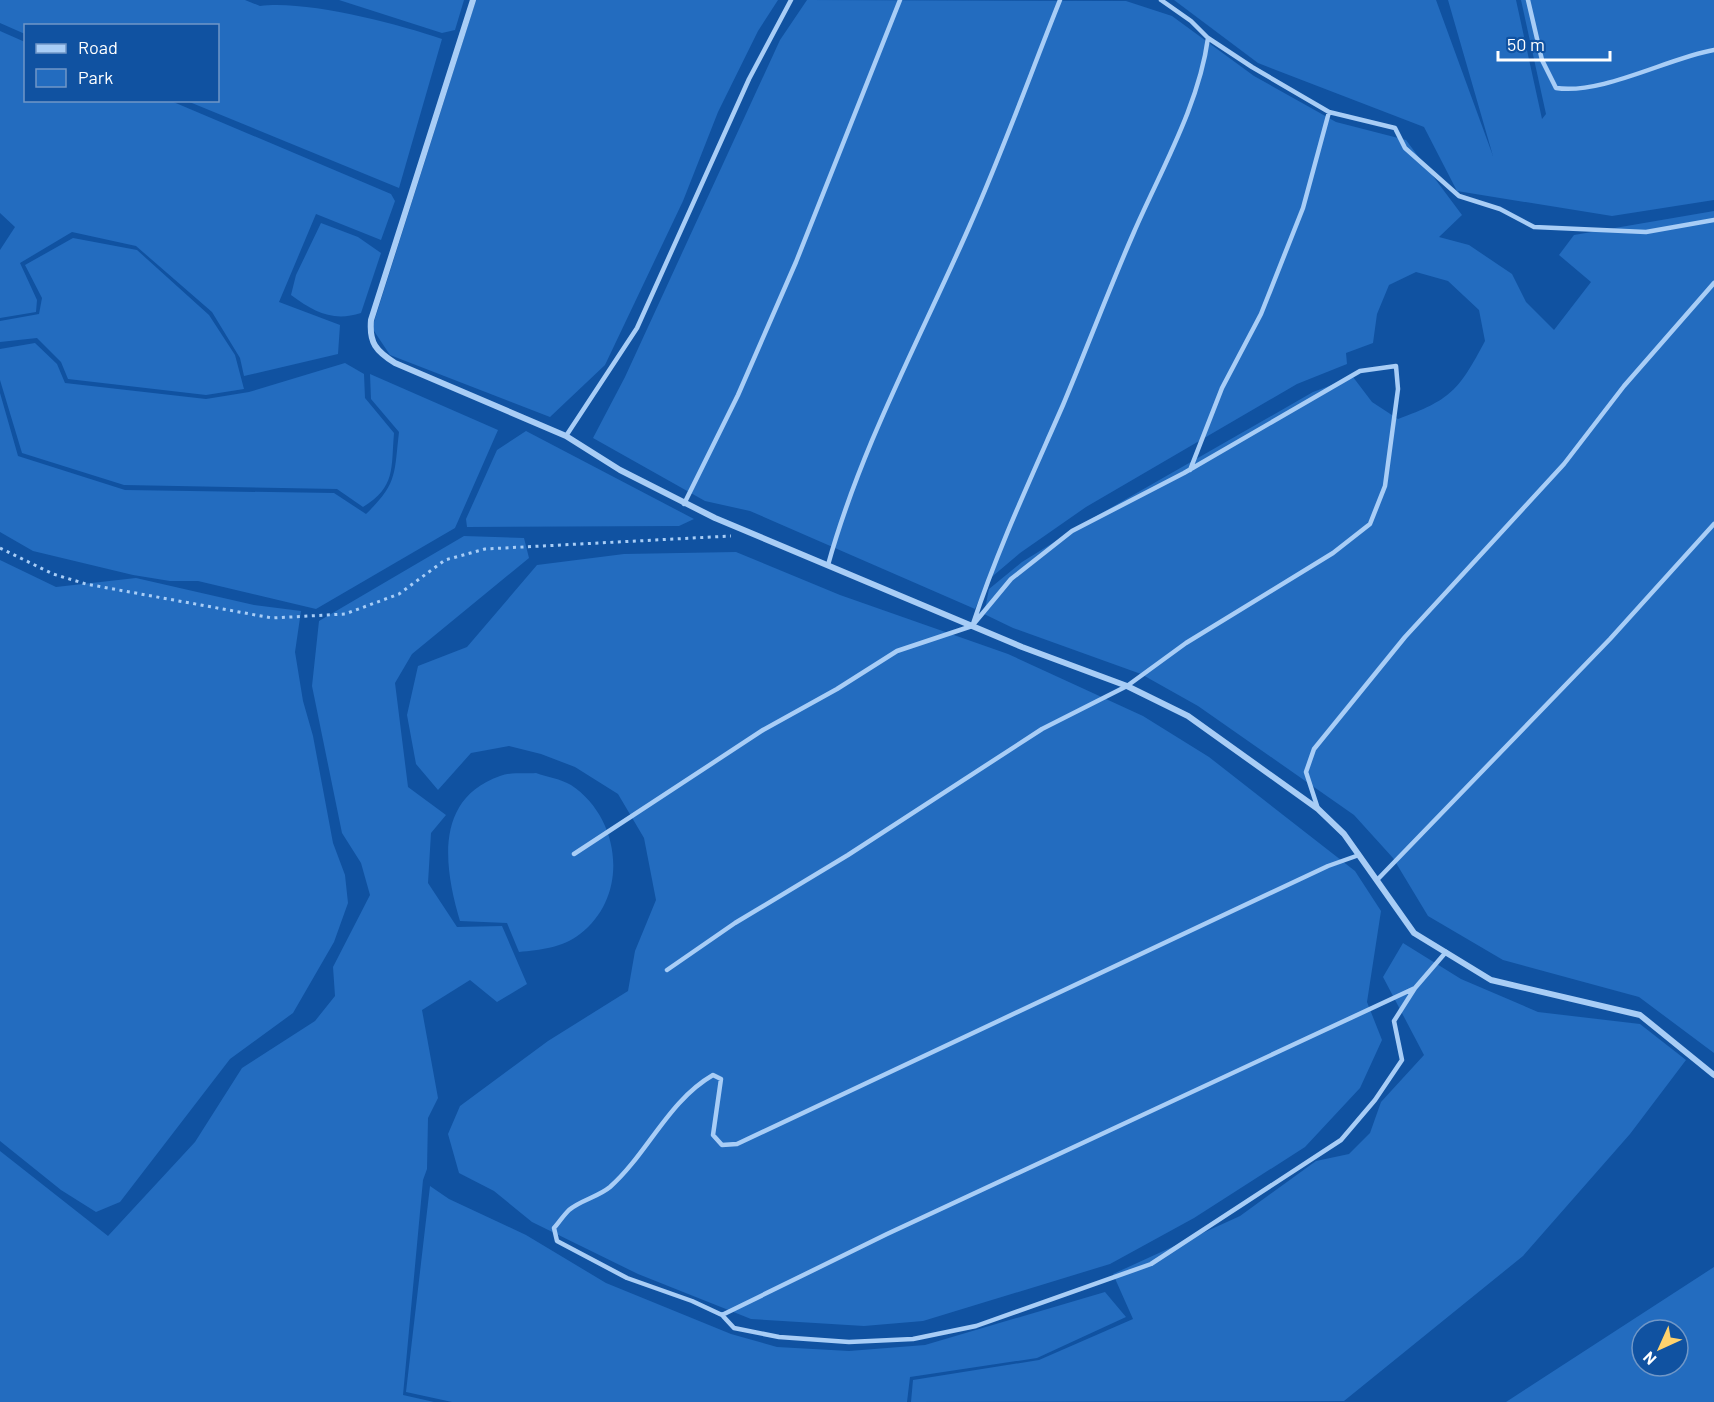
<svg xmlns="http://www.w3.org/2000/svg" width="1714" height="1402" font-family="Barlow,sans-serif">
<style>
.green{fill:#236cbf;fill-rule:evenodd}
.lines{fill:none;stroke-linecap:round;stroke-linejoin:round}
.path{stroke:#a8cdf6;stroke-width:3;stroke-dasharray:3 4.5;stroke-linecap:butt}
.lane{stroke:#a8cdf6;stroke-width:4.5}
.street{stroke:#a8cdf6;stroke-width:6}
</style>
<rect width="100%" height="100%" fill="#1052a1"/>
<path class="green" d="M0,0H245L260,6C306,0 395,23 442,39L399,188L187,101L218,100V26H26L25,34L0,23Z
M339,0H464L455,30L442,33Z
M476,0H778L758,31L718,112L683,201L605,365L550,417L390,355L372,328Z
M807,0L1126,1L1172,16L1254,76L1336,122L1406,140L1462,215L1439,237L1469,245L1512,274L1526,302L1554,330L1591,282L1559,255L1574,235L1714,211V1053L1639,997L1503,960L1428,916L1393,858L1354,815L1198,706L1141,674L1013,628L984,614L989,589L1022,562L1093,518L1313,392L1353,377L1372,402L1398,419C1451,400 1459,390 1485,341L1479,310L1448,281L1416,272L1389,285L1377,314L1373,343L1346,353L1347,364L1297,384L1086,507L1020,553L987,581L975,609L750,511L705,501L593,438L625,377L780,40Z
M1174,0H1436L1493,156L1448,0H1516L1542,119L1546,114L1521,0H1714V200L1612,216L1457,191L1424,127L1258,63Z
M0,31L25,42L26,100L171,101L391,194L395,201L381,240L316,214L279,302L340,325L338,354L244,376L240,358L212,312L136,246L72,232L20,263L37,300L36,312L0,318V250L15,227L0,213Z
M321,223L358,237L381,253L361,313C333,322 314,312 291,295L296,275Z
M73,238L137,250L209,315L235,355L244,389L206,395L68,379L61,362L37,338L0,342V321L39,314L42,298L25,265Z
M35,343L57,364L65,383L206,399L249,392L345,363L364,374L365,398L394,433C391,468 396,487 363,507L337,489L124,485L22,453L0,380V349Z
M370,374L498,430L455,528L316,609L198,581H170L133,575L33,551L0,532V393L18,456L125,490L334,493L366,514C398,483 394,474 399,432L371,399Z
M526,431L694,519L679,526L467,527L466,519L497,450Z
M464,536L524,538L529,558L412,654L395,683L408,787L446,815L431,833L428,883L457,927L502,926L527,984L497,1002L470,980L422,1010L438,1098L428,1118L427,1169L423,1180L403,1395L434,1402H0V1151L108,1236L195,1142L242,1068L315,1021L335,996L333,967L370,895L361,863L342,833L312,686L319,621Z
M736,552L840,595L1008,654L1143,716L1209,757L1355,871L1381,911L1367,1002L1382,1040L1360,1088L1305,1147L1194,1218L1110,1264L923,1321L864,1326L751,1319L638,1274L532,1222L494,1191L459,1173L448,1134L460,1106L548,1041L628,991L635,951L656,900L644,838L618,794L575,767L541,754L509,746L471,753L438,790L416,764L407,715L418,666L467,647L537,565L624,554Z
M0,560L56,587L136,578L254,605L301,611L295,652L303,701L313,736L333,843L345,875L348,903L334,942L293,1013L230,1059L120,1202L96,1212L61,1190L0,1141Z
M536,773C547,777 561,779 571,785C621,818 630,896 580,934C562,948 540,950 519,952L507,923L460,921C444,867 434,799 500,776C510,772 525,774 536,773Z
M1403,943L1461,979L1538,1012L1640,1024L1686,1060L1630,1134L1523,1256L1344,1401L911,1402L913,1380L1039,1360L1133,1319L1113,1274L1240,1216L1316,1161L1349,1154L1370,1133L1381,1102L1424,1055L1383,977Z
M430,1186L449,1199L526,1235L606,1283L731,1334L777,1347L849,1351L925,1345L1105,1292L1126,1317L1037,1358L910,1377L907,1402H452L406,1392Z
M1714,1267V1402H1506ZM1642,1330H1678V1366H1642Z"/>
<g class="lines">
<path class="path" d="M0,548L53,574L86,584L272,618L345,614L399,594L445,560L485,549L731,536"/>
<path class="lane" d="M1161,0L1191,21L1208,38L1252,67L1329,112L1395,128L1405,148L1459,196L1500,209L1534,227L1646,232L1714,220
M1528,0L1542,60L1556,88C1602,95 1668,58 1714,50
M566,436L637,328L749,79L791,0
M1190,470L1222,388L1261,314L1303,208L1329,112
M684,504L738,395L796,262L900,0
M828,565C861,446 921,337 970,225C1003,151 1030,75 1060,0
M973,624C998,548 1031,478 1063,405C1087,348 1109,289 1134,232C1161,170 1199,105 1208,38
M1318,809L1306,772L1314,749L1405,637L1564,464L1624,386L1714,283
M574,854L763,730L837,689L897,651L972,626L1011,579L1072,531L1184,473L1360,371L1396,366L1398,389L1385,486L1370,524L1333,553L1186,643L1127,686L1042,729L848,855L735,923L667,970
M1359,855L1328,866L737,1144L722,1145L713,1135L721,1079L713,1075C668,1101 648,1153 610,1187C598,1197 581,1200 569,1210C564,1215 559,1222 554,1228L557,1241L627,1278L692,1301L722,1315L734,1328L779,1337L849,1342L913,1339L976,1326L1151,1264L1341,1140L1375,1100L1402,1060L1394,1021L1415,988L1446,952
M1378,879L1610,639L1714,524
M722,1315L887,1234L1415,988"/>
<path class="street" d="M473,0L371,320C369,343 376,351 395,363L566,436L620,470L715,518L1022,647L1127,686L1188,716L1318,809L1344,834L1414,933L1491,980L1640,1015L1714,1075"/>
</g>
<rect x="24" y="24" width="195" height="78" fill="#1052a1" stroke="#7097c7" stroke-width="1.5"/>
<rect x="36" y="44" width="30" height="9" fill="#a8cdf6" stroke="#7097c7" stroke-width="1.5"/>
<text x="78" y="54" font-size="18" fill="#ffffff">Road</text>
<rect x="36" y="69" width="30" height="18" fill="#236cbf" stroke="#7097c7" stroke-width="1.5"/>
<text x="78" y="84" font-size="18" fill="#ffffff">Park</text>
<g transform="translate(1660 1348) rotate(225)"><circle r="28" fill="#1052a1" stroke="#7097c7" stroke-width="1.5"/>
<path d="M0-4.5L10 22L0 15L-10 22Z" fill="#ffd26d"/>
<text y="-9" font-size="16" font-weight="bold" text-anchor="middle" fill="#ffffff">N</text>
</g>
<path d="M1498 51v9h112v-9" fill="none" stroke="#ffffff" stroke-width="3"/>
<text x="1507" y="51" font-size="18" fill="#ffffff" stroke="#1052a1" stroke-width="4.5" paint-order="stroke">50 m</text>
</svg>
